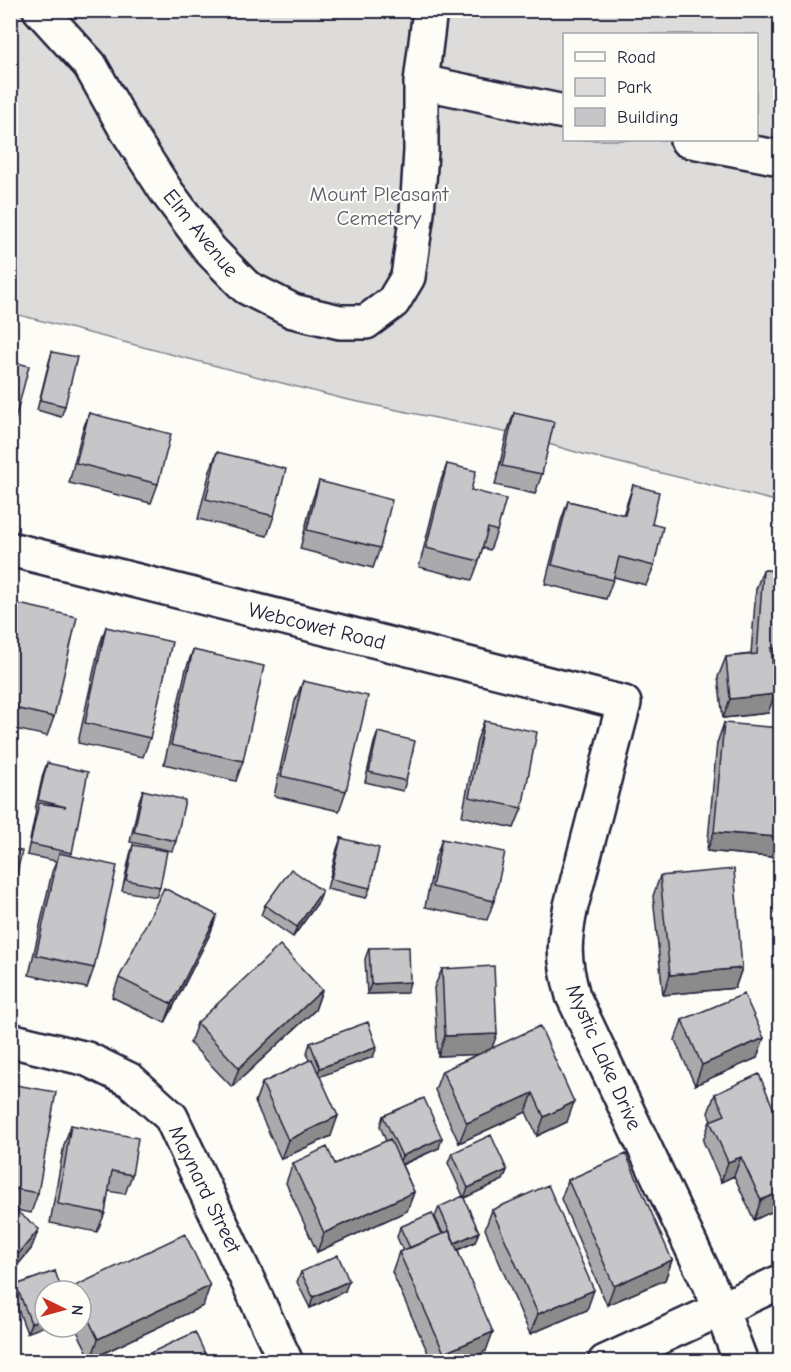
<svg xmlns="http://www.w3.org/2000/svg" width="791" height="1372" font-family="'Comic Neue',sans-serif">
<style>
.green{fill:#dddcdb;stroke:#807f8b;stroke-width:1.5;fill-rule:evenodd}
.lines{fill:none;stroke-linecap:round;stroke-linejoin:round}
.minor-casing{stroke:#22223b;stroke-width:38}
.minor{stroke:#fdfcf7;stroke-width:33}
.wall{fill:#aaaaac;stroke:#22223b;stroke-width:1.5}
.shaded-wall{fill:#8b8b8c;stroke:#22223b;stroke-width:1.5}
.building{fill:#c6c6c8;stroke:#22223b;stroke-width:1.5}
.labels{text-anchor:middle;stroke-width:4.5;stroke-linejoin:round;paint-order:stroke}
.park-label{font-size:21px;fill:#5a5a6b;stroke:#fdfcf7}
.street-label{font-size:21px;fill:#22223b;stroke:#fdfcf7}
</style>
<rect width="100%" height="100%" fill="#fdfcf7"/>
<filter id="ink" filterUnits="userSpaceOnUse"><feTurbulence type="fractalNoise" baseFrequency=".0167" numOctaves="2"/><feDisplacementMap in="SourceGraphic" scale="12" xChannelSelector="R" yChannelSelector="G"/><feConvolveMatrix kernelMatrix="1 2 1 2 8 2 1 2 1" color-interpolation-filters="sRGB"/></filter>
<g filter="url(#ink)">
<path class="green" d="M11,11H780V502L579,453L518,435L344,399L11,313ZM564,34H756V140H564Z"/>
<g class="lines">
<defs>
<path id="minor" d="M40,10L90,65L123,124L166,191L210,250L246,287L293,311L340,322H366L393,302L408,277L417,213L421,151V82L430,10
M421,82L564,112
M687,140L780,158
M10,549L624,703L571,906C563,943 563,959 573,996L721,1309L741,1362
M10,1040L87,1059L130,1080L171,1117L286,1362
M605,1362L780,1282"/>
</defs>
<use href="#minor" class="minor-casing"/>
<use href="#minor" class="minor"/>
</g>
<path class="wall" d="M52,352L65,406L61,417L37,410L49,362Z
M89,413L158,484L151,503L69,483L82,432Z
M514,413L542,474L535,494L495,485L507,433Z
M217,452L274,516L267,536L198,519L210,471Z
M447,464L471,490L497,531L490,550L483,548L479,561L472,580L419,567L440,483Z
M319,481L380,548L373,568L300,549L312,501Z
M633,485L652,524L654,566L646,585L614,577L606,599L545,584L561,521L568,501L623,515Z
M780,565V669L773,668L768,713L723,718L718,677L726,657L751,654L756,589L763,570L778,571Z
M10,602L54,717L47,736L10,728Z
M106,627L150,738L143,757L78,743L99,647Z
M193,650L243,761L236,781L164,764L186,669Z
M303,681L346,791L339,811L274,796L295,701Z
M484,721L522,808L514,828L462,816L477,740Z
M724,723L778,837L771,857L707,851L717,743Z
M378,732L406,781L403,791L365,782L374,743Z
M47,763L72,853L71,855L94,968L87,988L29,975L52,872L56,861L27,855L36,811L35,810L43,774Z
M143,790L176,841L172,851L130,842L139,801Z
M341,838L370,888L366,898L327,889L337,849Z
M442,839L494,901L487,920L425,907L435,859Z
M133,845L160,887L156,897L122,891L130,855Z
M660,876L742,968L735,988L663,995L653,896Z
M322,891L319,901L293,937L261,915L265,905Z
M217,915L210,934L165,1023L112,997L119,978Z
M369,948L407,993L367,994L365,959Z
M442,969L492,1048L567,1122L537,1136L526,1112L459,1143L435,1090L442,1071L478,1054L438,1056L434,988Z
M322,990L315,1010L232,1087L190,1043L197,1023Z
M682,1020L757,1058L695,1085L675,1040Z
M310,1043L373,1057L320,1076L331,1136L281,1159L255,1102L262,1083L309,1061L307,1053Z
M10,1084L38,1193L31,1213L15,1210L31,1249L10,1274Z
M715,1094L780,1208L754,1220L734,1176L721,1182L703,1141L710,1121L711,1120L708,1113Z
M383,1116L439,1148L402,1165L414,1192L407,1211L317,1252L286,1183L293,1163L335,1164L386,1141L380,1126Z
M71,1125L132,1175L125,1194L108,1191L105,1213L97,1232L50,1223L64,1145Z
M452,1153L507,1170L503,1180L464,1198L448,1163Z
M568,1180L672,1260L665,1280L607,1305L561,1199Z
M439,1207L475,1242L458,1250L486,1351L463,1362H432L392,1272L399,1252L403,1251L397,1237L400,1227L443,1234L435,1217Z
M492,1210L587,1310L530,1334L485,1229Z
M55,1271L27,1333L13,1296L16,1285Z
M301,1272L345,1291L310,1308L297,1282Z
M73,1287L203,1306L91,1359L75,1327H81V1291H71Z"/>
<path class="shaded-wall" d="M771,648L780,649V669L764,667Z
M775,694L768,713L723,718L730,699Z
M714,832L778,837L771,857L707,851Z
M322,891L319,901L293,937L297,927Z
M217,915L210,934L165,1023L172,1004Z
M742,968L735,988L663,995L670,975Z
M410,982L407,993L367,994L371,984Z
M322,990L315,1010L232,1087L239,1068Z
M497,1034L490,1054L438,1056L445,1036Z
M764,1038L757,1058L695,1085L702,1065Z
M377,1047L373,1057L316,1078L320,1068Z
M533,1093L526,1112L459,1143L467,1123Z
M574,1102L567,1122L537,1136L544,1117Z
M338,1116L331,1136L281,1159L288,1140Z
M442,1138L439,1148L398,1166L402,1156Z
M741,1157L734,1176L721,1182L728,1162Z
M507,1170L503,1180L464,1198L468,1188Z
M414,1192L407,1211L317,1252L324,1233Z
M780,1192V1208L754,1220L761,1200Z
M39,1229L31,1249L10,1274V1264Z
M479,1232L475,1242L451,1253L455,1243Z
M672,1260L665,1280L607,1305L614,1286Z
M349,1281L345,1291L310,1308L313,1297Z
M210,1286L203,1306L91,1359L98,1339Z
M594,1290L587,1310L530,1334L538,1314Z
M45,1317V1326L27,1333L31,1323Z
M493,1332L486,1351L463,1362H441L444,1353Z"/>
<path class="building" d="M52,352L77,357L65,406L40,400Z
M10,361L29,366L10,439Z
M89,413L171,434L158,484L76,463Z
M514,413L554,422L542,474L502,466Z
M217,452L286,469L274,516L206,499Z
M447,464L476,471L471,490L506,499L497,531L488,528L479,561L426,548Z
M319,481L392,500L380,548L307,530Z
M633,485L659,492L652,524L663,527L654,566L619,557L613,580L552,565L568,501L625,515Z
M763,570L780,571V649L771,648L775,694L730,699L726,657L757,654Z
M10,602L77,617L54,717L10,707V664L12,657L10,656Z
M106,627L172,642L150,738L85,723Z
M193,650L264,666L243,761L171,745Z
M303,681L368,696L346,791L281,776Z
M484,721L537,732L522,808L469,797Z
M724,723L780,728V809L778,837L714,832Z
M378,732L415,741L406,781L369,772Z
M47,763L88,772L72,853L30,844L39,803L66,807L38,800Z
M143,790L185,800L176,841L134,832Z
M341,838L379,848L370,888L331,879Z
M442,839L505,852L494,901L432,887Z
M133,845L167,851L160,887L126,880Z
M10,849L22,851L10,904Z
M59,853L117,866L94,968L36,955Z
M291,869L322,891L297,927L265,905Z
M734,869L742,968L670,975L660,876Z
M164,888L217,915L172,1004L119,978Z
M280,945L322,990L239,1068L197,1023Z
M409,947L410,982L371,984L369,948Z
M494,966L497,1034L445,1036L442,969Z
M744,994L764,1038L702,1065L682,1020Z
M368,1022L377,1047L320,1068L310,1043Z
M540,1026L574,1102L544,1117L533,1093L467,1123L442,1071Z
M312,1059L338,1116L288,1140L262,1083Z
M759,1074L780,1124V1192L761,1200L741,1157L728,1162L710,1121L725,1115L715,1094Z
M10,1084L56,1092L38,1193L10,1188Z
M424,1098L442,1138L402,1156L383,1116Z
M71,1125L138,1138L132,1175L112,1171L105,1213L58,1204Z
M491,1135L507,1170L468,1188L452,1153Z
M390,1139L414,1192L324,1233L293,1163L327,1147L335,1164Z
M626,1154L672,1260L614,1286L568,1180Z
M548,1185L594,1290L538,1314L492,1210Z
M463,1196L479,1232L455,1243L439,1207Z
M10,1206L39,1229L10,1264Z
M432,1213L442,1234L410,1248L400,1227Z
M449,1231L493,1332L444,1353L399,1252Z
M185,1234L210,1286L98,1339L81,1304V1291H75L73,1287Z
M338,1255L349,1281L313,1297L301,1272Z
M55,1271L62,1291H45V1317L31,1323L16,1285Z
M195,1332L209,1362L133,1361Z
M118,1354L121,1362H102Z"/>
</g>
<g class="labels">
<g class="park-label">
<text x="379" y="201">Mount Pleasant<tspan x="379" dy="24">Cemetery</tspan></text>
</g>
<g class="street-label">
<text transform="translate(201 233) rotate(51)" y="7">Elm Avenue</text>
<text transform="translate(317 626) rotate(14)" y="7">Webcowet Road</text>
<text transform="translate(604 1057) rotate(66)" y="7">Mystic Lake Drive</text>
<text transform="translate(205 1189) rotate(64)" y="7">Maynard Street</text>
</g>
</g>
<rect width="791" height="1372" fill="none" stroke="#fdfcf7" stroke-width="36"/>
<rect x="18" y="18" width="755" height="1336" fill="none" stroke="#22223b" stroke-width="2" filter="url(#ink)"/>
<rect x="563" y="33" width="195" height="108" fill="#fdfcf7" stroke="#a5a5ac" stroke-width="1.5"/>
<rect x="575" y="52" width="30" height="9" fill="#fdfcf7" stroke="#a5a5ac" stroke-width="1.5"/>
<text x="617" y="63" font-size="18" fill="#22223b">Road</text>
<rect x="575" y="78" width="30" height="18" fill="#dddcdb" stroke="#a5a5ac" stroke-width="1.5"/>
<text x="617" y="93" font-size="18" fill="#22223b">Park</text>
<rect x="575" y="108" width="30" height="18" fill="#c6c6c8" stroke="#a5a5ac" stroke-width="1.5"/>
<text x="617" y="123" font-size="18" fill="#22223b">Building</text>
<g transform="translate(63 1309) rotate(95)"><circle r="28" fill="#fdfcf7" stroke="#a5a5ac" stroke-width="1.5"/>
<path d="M0-4.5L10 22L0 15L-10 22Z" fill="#c8321e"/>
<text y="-9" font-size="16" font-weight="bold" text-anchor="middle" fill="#22223b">N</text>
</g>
</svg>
